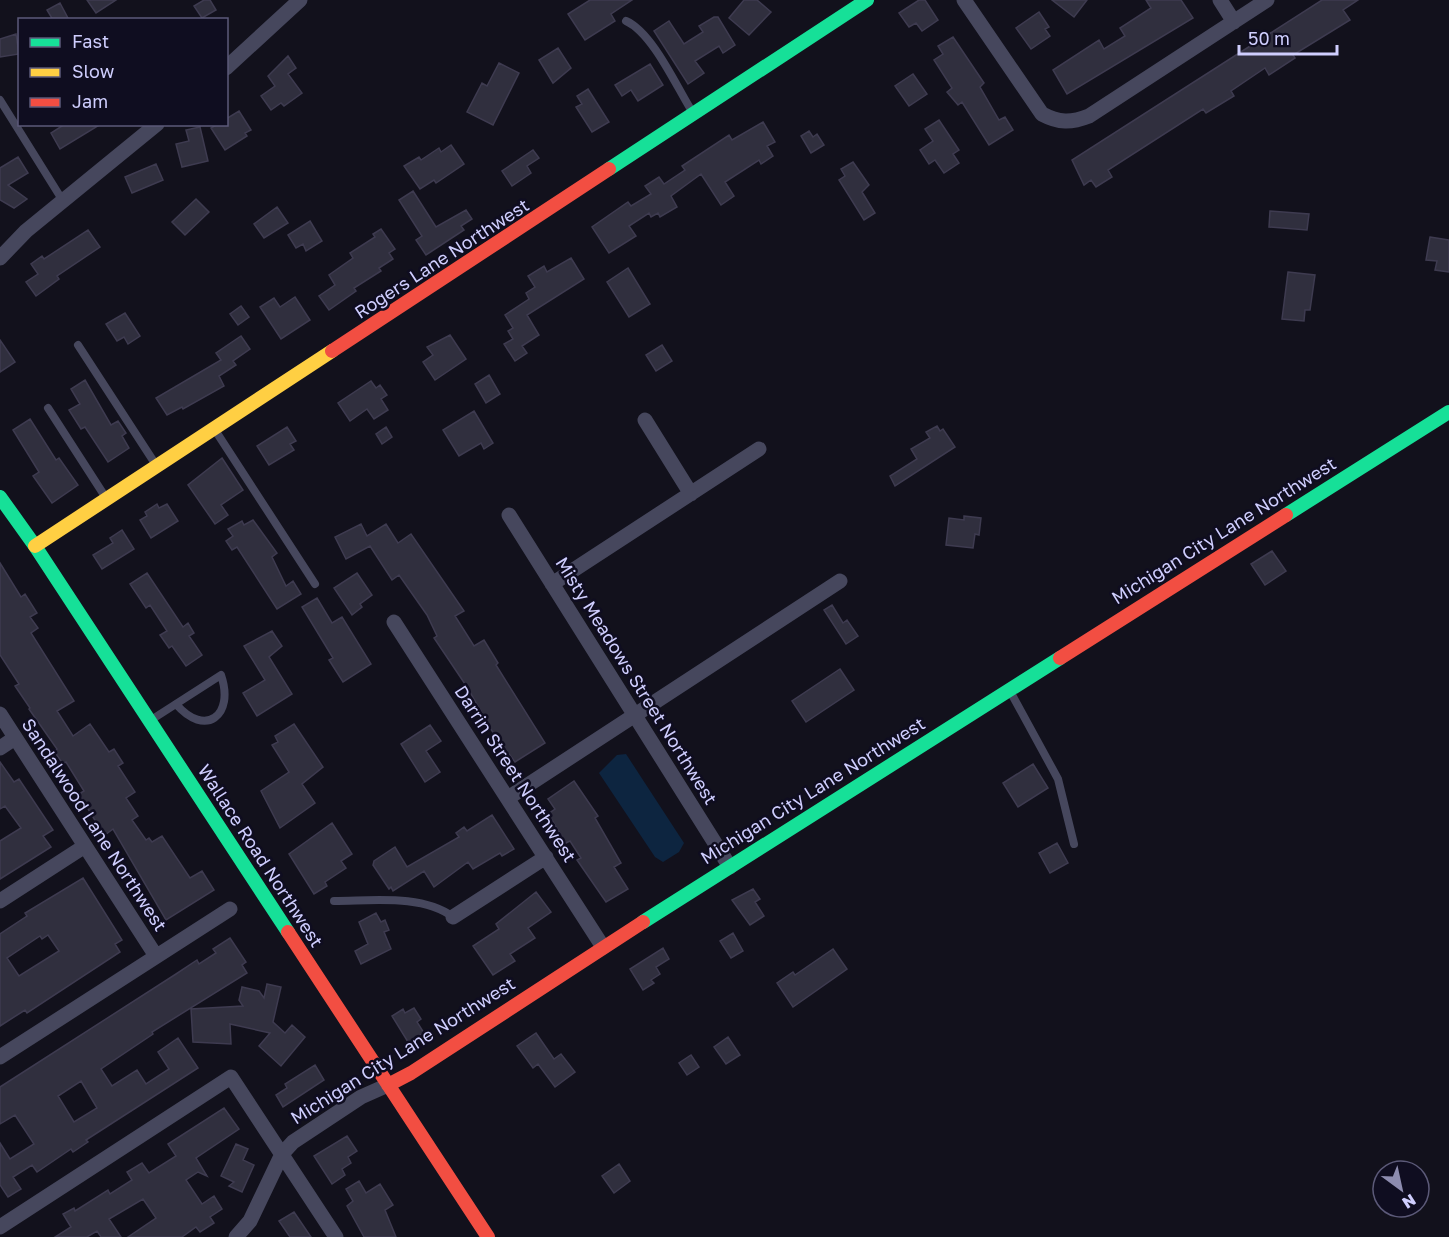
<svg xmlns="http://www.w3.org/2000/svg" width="1449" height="1237" font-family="'Golos Text',sans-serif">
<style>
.water{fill:#0d2540}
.building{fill:#302f3e;stroke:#3e3b50;stroke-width:1.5;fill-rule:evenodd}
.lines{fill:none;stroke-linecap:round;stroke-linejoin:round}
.lane{stroke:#46475d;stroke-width:8}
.street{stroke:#46475d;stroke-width:15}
.fast{stroke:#16e098;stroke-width:14}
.slow{stroke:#ffcf43;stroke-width:14}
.jam{stroke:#f24e42;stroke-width:14}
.labels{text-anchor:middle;stroke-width:5;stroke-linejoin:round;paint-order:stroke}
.street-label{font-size:18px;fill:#cfcefe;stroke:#0f0d20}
</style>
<rect width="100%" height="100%" fill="#12111c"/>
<path class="water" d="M626,754L684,843L679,852L663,862L655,857L599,773L617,755Z"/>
<path class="building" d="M87,0H116L96,13Z
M204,0H210L216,10L202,18L194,6Z
M590,0H632L611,14L615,21L585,40L568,14Z
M744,0H757L771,12L749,35L729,18Z
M919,0H925L938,20L922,31L916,23L909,27L899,13Z
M1052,0H1087L1074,17Z
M1146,0H1181L1193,18L1067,94L1053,70L1099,40L1104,49L1125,36L1120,28L1151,8Z
M1322,0H1358L1343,10L1350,20L1293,55L1295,58L1269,75L1265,68L1231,91L1234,96L1206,113L1203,109L1108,170L1112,177L1096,187L1091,180L1084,185L1072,160Z
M60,3L69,20H53L47,10Z
M1039,12L1049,27L1045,29L1050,36L1031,49L1016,28Z
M714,17H718L735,45L723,53L719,46L695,61L704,73L688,84L654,31L669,21L684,44L703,32L699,26Z
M16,34L19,54L0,57V39Z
M953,37L984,83L980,87L999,120L1005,117L1013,130L989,145L962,102L958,105L947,92L952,88L934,60L943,54L938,46Z
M558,48L571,68L553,83L539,60Z
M288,56L296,68L288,74L302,93L284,106L281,103L271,110L261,96L275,86L268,76Z
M499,63L519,73L493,125L467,112L482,83L487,86Z
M650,64L663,85L638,101L631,90L622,96L615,85Z
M913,74L927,94L909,106L895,86Z
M588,89L609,122L592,132L576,107L582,104L577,96Z
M239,111L251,130L245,133L247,136L225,150L211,128L218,124H226V119Z
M939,120L959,150L953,154L959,163L944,173L935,160L929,164L920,150L933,141L925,129Z
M763,122L775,142L767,146L773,156L761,164L759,160L725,182L734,196L721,205L701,174L671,196L677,207L660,217L658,213L651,217L649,213L629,226L636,236L609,253L592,227L628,202L631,206L651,194L645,186L659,177L664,184L685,170L682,166L729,135L732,140Z
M65,124H101L60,149L51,133Z
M200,127L208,161L182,167L176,144L189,141L186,130Z
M809,131L813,137L817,134L824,145L811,153L801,136Z
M451,145L464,164L436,183L434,180L420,189L404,166L419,157L421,160L439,148L441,152Z
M533,150L539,158L527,166L531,173L512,186L502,171Z
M18,157L28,173L8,185L27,199L14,208L0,200V168Z
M853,162L869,185L862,192L875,213L864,220L839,180L845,176L841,169Z
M156,164L163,180L132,193L125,177Z
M413,191L436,227L466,210L472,219L461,226L464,230L426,255L416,240L422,236L399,200Z
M196,199L209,212L185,235L172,222Z
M277,207L288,223L264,238L254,224Z
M1270,211L1309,214L1307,230L1269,227Z
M310,221L322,241L306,251L303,244L296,248L288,235Z
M381,229L395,249L389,253L393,259L379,268L381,271L354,288L356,291L329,310L319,296L335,285L329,275L353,258L350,253L375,237L373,234Z
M88,230L100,247L57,276L59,279L36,296L26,282L38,274L31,264L42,256L44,259Z
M1430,237L1449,240V272L1435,270L1437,261L1426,260Z
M571,258L584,279L527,315L539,335L522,346L527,353L515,361L504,344L513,339L508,331L513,328L505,315L529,299L526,293L535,287L528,276L544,266L547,272Z
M628,268L650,304L629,317L607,282Z
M1288,272L1315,275L1310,310H1305L1304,321L1282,319Z
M295,297L310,320L281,339L260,307L274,298L280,307Z
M241,306L249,317L238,325L230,314Z
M125,313L140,336L128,344L124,337L117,341L106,324Z
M450,335L466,359L435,380L423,362L433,355L427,347Z
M241,336L250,349L233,361L236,365L219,376L224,386L183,409L182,407L167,415L156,398L221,360L216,353Z
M0,340L15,362L0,372Z
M662,345L672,361L656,371L646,355Z
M489,375L500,394L486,403L475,384Z
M85,380L111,425L118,421L126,433L122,436L129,448L108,462L85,427L81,429L69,410L80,404L71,389Z
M371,381L376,388L380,385L387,395L381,399L388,410L374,419L367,409L350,421L338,403Z
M474,411L493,443L484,449L481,443L459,456L443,430Z
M30,419L56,460L59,458L78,485L52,503L33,476L39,472L13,430Z
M937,426L940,431L943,429L955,447L895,486L890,476L917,459L911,449L930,438L926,432Z
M287,427L296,441L290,444L294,450L269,465L257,446Z
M386,427L392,437L382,444L376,434Z
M222,458L243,490L221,505L228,515L215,524L188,485Z
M157,504L159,508L167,504L178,521L151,538L140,520L147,516L145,512Z
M964,516L981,518L979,535L975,534L973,548L946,545L949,518L964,520Z
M253,520L277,553L272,557L286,586L293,581L301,594L277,609L237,547L232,550L226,541L233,536L228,529L242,521L244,525Z
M361,524L367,536L386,524L398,543L411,534L464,611L455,616L474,646L484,640L498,663L496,665L545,743L515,762L481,716L483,715L467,687L434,638L437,636L427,615L399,575L392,580L370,546L346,559L335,537Z
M122,530L134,549L102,569L93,555L113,543L110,538Z
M1272,551L1286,571L1265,585L1251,564Z
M0,563L21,597L25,594L37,613L30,617L38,628L31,633L74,701L57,711L73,736L90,724L109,752L114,749L123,763L118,766L135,792L126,798L138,816L132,820L146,840L149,838L152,842L162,836L190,878L202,871L214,890L166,920L113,829L105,835L96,822L79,794L84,791L66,762L63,764L54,751L57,749L29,709L30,708L15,686L19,684L0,655Z
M147,573L183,627L188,623L194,633L189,636L202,655L186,666L172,646L169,648L160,635L167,631L150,605L146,608L130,584Z
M357,573L372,595L360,604L362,607L352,615L334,588Z
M317,598L332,623L342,617L371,664L343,682L329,660L333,658L302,607Z
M832,605L843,623L847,620L858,636L846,644L824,610Z
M272,631L282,646L269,657L292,694L257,716L243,693L265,680L244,646Z
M840,669L854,690L806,722L792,701Z
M294,724L323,767L302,784L315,803L280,828L261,791L289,772L272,745L278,742L275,736Z
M430,725L441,741L426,751L440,772L425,782L401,744Z
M0,762L14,782L19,779L53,830L43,836L51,847L0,879V841L21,828L5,806L0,809Z
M1033,764L1048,788L1018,807L1003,783Z
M574,781L598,816L595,818L621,863L614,867L628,889L606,902L577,860L581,858L570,841L566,843L548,814L555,809L548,799Z
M492,815L514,849L502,856L500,853L473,869L468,862L434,887L424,871L393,891L391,887L389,889L373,865L374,861L395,847L407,867L459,837L456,833L464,827L467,831Z
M332,823L352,854L341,861L346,868L325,882L327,886L314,894L289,854Z
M1057,843L1068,863L1050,873L1039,853Z
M83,878L122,940L115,944L120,952L27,1013L25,1010L0,1026V934L27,916L25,913ZM48,935L59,951L19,976L7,958L40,936L42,939Z
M753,889L760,899L755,902L764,916L750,925L732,900Z
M536,892L551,912L528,928L535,938L510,954L515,961L493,975L473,946L499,929L496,924Z
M376,913L381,922L385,920L389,930L384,932L391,949L361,964L355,951L368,944L359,922Z
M733,933L743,951L731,958L720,941Z
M230,938L246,962L242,965L247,973L152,1032L153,1034L101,1069L112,1086L137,1070L146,1084L169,1069L158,1052L178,1038L198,1068L86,1140L88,1142L73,1152L71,1149L37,1172L32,1165L13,1177L21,1189L8,1197L0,1185V1143L10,1159L34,1144L15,1115L0,1124V1087L176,974L197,960L199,964L216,953L213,949ZM81,1081L97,1108L74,1122L58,1096Z
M663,948L669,959L656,967L660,974L651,980L654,983L643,990L630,969Z
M833,949L847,969L793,1007L777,983L793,972L795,975Z
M267,984L281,987L273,1022L285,1033L292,1025L305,1037L281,1066L259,1046L270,1033L230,1024L231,1044L193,1042L191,1009L243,1006L239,1000L242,987L259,991L264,998Z
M414,1008L421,1019L417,1022L424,1033L408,1042L392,1016L403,1009L405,1013Z
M536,1033L554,1059L561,1054L575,1072L555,1087L538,1064L533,1068L517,1046Z
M728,1037L740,1055L726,1064L714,1047Z
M691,1055L699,1067L687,1075L679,1063Z
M315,1065L324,1080L283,1107L276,1095L287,1088L285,1084Z
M224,1108L239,1129L196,1158L207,1176L198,1172L186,1180L202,1204L214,1196L222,1209L210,1217L214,1223L200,1232L196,1227L182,1237H128L156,1218L143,1199L109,1219L121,1237H101L97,1231L87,1237H55L71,1227L63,1214L74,1208L75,1211L108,1190L110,1194L132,1180L127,1172L142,1163L149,1173L176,1156L168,1144Z
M347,1136L357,1151L348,1157L351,1163L342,1169L345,1175L332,1184L314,1156Z
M236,1144L248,1149L243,1160L254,1165L242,1192L229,1186L234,1182L221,1176Z
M619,1164L630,1181L614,1193L602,1176Z
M359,1181L366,1193L380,1184L393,1205L385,1210L396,1237H364L347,1206L353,1201L346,1189Z
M294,1212L311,1237H290L279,1221Z"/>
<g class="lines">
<path class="lane" d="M626,21C653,33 677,88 693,113
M0,100L63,201
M78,345L156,465
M48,408L106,498
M215,430L315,584
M1010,691L1058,779L1074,844
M151,720L221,675C235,716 205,738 176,704
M334,901C372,901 422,894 453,917"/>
<path class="street" d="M964,0L1042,114C1059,123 1071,123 1089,116L1267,0
M1220,0L1234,22
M226,68L300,0
M0,258L26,231L157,124
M645,420L691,494
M509,515L730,867
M552,584L759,449
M394,622L603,947
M0,714L156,956
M0,748L15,738
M508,798L840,581
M0,901L85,846
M453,917L546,857
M0,1057L230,909
M0,1227L231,1077L336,1237
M236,1237L250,1221L282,1154L293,1142L361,1097L388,1085"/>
<path class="fast" d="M609,169L867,0
M0,497L35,546L288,932
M1286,515L1449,412
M643,922L1060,658"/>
<path class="slow" d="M35,546L332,351"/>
<path class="jam" d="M332,351L609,169
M1060,658L1286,515
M288,932L488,1237
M388,1085L411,1073L643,922"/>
</g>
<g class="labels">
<g class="street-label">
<text transform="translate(442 259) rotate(-33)" y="6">Rogers Lane Northwest</text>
<text transform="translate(1224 531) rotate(-32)" y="6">Michigan City Lane Northwest</text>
<text transform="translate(636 681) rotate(58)" y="6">Misty Meadows Street Northwest</text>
<text transform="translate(515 774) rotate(57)" y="6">Darrin Street Northwest</text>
<text transform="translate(813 791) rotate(-32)" y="6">Michigan City Lane Northwest</text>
<text transform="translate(94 825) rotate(57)" y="6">Sandalwood Lane Northwest</text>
<text transform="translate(260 856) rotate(57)" y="6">Wallace Road Northwest</text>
<text transform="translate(403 1051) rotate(-32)" y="6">Michigan City Lane Northwest</text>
</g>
</g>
<rect x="18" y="18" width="210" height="108" fill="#0f0d20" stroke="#5c5a79" stroke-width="1.5"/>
<rect x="30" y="38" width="30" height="9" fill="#16e098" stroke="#5c5a79" stroke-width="1.5"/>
<text x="72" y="48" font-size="18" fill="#cfcefe">Fast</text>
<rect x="30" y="68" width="30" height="9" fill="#ffcf43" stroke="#5c5a79" stroke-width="1.5"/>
<text x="72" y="78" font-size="18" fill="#cfcefe">Slow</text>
<rect x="30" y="98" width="30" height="9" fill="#f24e42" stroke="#5c5a79" stroke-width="1.5"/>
<text x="72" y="108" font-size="18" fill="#cfcefe">Jam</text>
<g transform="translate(1401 1189) rotate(147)"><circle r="28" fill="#0f0d20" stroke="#5c5a79" stroke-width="1.5"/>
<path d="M0-4.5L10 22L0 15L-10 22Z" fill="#8d8caf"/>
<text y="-9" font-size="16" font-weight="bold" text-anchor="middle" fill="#cfcefe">N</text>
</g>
<path d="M1239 45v9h98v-9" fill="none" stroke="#cfcefe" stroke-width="3"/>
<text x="1248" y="45" font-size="18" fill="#cfcefe" stroke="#0f0d20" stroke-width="4.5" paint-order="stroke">50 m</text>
</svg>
